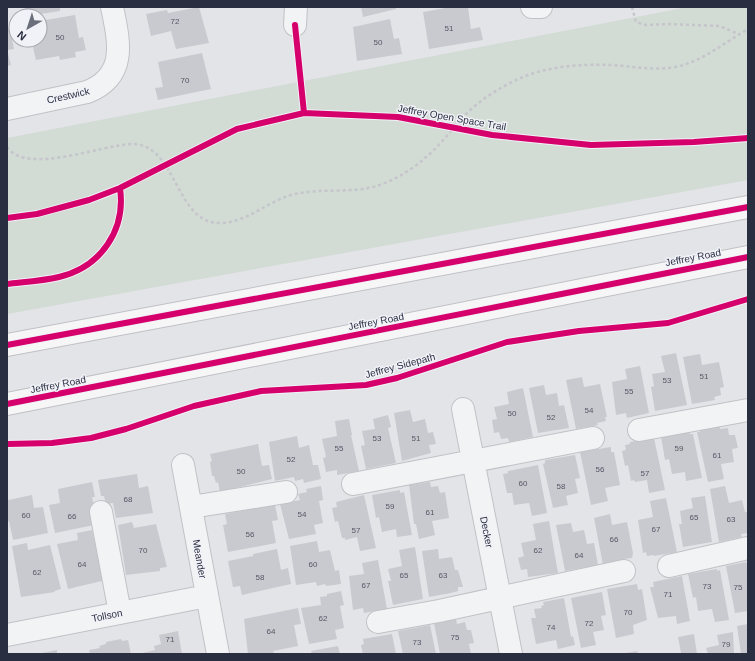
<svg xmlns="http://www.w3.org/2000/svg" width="755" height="661" font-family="Helvetica,sans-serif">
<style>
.green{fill:#d2dbd4}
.building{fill:#c9cacf}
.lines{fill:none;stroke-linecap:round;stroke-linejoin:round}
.minor-casing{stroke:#c1c2c6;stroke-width:24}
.major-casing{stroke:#c0c1c6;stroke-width:24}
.path{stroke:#c5c5cb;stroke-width:2.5;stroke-dasharray:3 3;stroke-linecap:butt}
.minor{stroke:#f2f3f5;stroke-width:22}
.major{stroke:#f6f6f7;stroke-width:22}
.cycleway-casing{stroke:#f1f2f7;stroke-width:8}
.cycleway{stroke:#d6006c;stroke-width:6}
.labels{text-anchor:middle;stroke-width:3;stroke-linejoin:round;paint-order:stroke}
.number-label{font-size:8px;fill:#545766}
.street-label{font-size:10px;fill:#2a2e41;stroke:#f1f2f7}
</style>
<rect width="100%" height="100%" fill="#e3e4e8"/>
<path class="green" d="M688,7H748V180L7,314V138Z"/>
<path class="building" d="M25,7H60V11L27,16Z
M199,7L209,43L176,49L171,31L151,36L146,14L167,10L168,13Z
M361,7H396V9L363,17Z
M451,7H468L471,29L480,27L483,40L429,49L423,12Z
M75,15L79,38L83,37L86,50L75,52L76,57L60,60L59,56L36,60L32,43H34V40H40V21Z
M390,19L394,39L399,38L402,54L357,61L353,27Z
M10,28L14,49L7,50V29Z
M7,50L11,65L7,66Z
M202,53L211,89L158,100L155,88L163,87L158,62Z
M676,353L687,405L655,411L651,387L654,386L652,374L665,372L661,356Z
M700,354L702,365L719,362L724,387L720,388L721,395L714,397L715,400L692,404L683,357Z
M640,366L649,413L627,418L626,413L616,415L612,382L627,379L625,369Z
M582,377L584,387L600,384L607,417H605L606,421L597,423L598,425L576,429L566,380Z
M544,385L546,395L557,393L559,406L564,405L569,428L538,433L529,388Z
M523,388L533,437L509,442L508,438L501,439L499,432L494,433L492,420L497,419L494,407L509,404L507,392Z
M410,410L413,422L425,419L428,433L433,432L436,444L429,445L431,453L402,461L394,413Z
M388,415L391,427L388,428L396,463L366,469L361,446L365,445L362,431L375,429L373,419Z
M349,419L352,435H351L359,471L337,475V470L326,472L323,458L326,457L322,439L337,436L335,421Z
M720,425V429L728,428L729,435H735L738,448L732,449L734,462L721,464L724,479L708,482L697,432H700L699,429Z
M689,432L690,434H693L702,478L686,481L685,472L672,474L669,459L665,460L661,437Z
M297,436L299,448L309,445L313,465H318L321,479L304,483L303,479L295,481L294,477L275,481L269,442Z
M654,438L665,490L649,493L647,480L635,482L634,480L631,481L628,465L625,466L622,451L626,450L625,445L630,444V442Z
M258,444L262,466L269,465L272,479L220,492L218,482L216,483L214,476H212L210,462L212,461L210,454Z
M611,447V452H614L620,485L605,488L608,501L591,505L580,452Z
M575,455L580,478L575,479L578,493L566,496L568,505L553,508L543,464L545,463V460Z
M538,465L547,513L532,516L529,503L514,505L512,493H507L503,474L508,473V471Z
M137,474L139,488L148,486L153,513L116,518L113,503L106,504L104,496H101L98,480Z
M92,482L95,497H92L94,506L91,507L94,525L55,533L49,505L60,503L58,489Z
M430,482L431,487L438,486L440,493L445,492L449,518L432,521L435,535L419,539L416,524H414L409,485Z
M321,486L323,500L319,501L323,523L314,525L316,534L289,539L280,504L300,500L298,494L307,492L306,489Z
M725,486L729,503L742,500L745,512H748V533L741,534L742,537L719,542L710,489Z
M400,490V493L404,492L412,535L397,537L396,529L382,532L379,517L376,518L372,495Z
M32,495L34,508L43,507L48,533L13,540L9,521L7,522V497L8,500Z
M364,495L376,548L360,551L357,537L345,540V538H342L338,521L335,522L332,508L337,507L336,502Z
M705,496L712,542L683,547L679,524H682L680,511L693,508L691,498Z
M666,498L677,552L654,556V555L647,556L646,552L643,553L638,520L653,517L650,501Z
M275,505L278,520L272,521L276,543L228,552L223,525L227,524L225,514Z
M610,514L612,525L627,522L633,553L632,558L624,559V561L603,565L594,518Z
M549,521L558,573L528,577L527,569L521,570L518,558L524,556L521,543L536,540L533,524Z
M132,522L134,528L156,524L167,567L160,568V571L126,575L118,525Z
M571,523L573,532L584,530L587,544L594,543L598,565L565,571L556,525Z
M92,530L98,558H101L106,580L68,589L57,544L78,540L77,533Z
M317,541L319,552L330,550L335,571L339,570L341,584L326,586L325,584L317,586L316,582L296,585L290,546Z
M27,543L28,550L50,545L61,589L54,591L55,592L21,597L12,546Z
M415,547L423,599L393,605L388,581H391L388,569L402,566L399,550Z
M277,549L281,570L288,568L291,584L242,595L240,586L233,587L228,561L253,556V554Z
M438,549L439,559L452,557L455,570H458L463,587H458V591L451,593L429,597L422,551Z
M378,560L387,609L364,613L363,608L353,610L349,576L364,574L362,563Z
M746,562L748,566V611L735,613L726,566Z
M717,569V571L720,570L729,620L715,622L712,609L698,611L696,597L693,598L688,574Z
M682,576L690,621L677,624L676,616L658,618L650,587H654L653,582Z
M637,584L638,590L642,589L647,620L633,625L634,634L616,638L607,589Z
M341,591L344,605L340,606L344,628L335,630L337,639L309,644L301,608L321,605L320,597L327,596V594Z
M602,592L606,615L601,616L604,630L593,632L596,645L581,648L571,598Z
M564,598L571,637L573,636L575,645L558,649L556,640L536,644L531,618H536L534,609L542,608L541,606L544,605L543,602Z
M298,608L301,624L294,625L298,646L273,651L274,653L270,654H248L244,619Z
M456,619L457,624L465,622L467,630H471L474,643L469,644L471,654H440L434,623Z
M748,624V654H741L737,626Z
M430,625L436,654H403L398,631Z
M178,631L182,654H138L155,650L154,646L161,644L159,635Z
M733,632L734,654H708L706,648L719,645L717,635Z
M392,634L396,654H363L361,645L364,644L363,639Z
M694,634L697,654H678L681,653L678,637Z
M121,639L122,641L128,640L131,654H90L89,650L100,648L99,646L106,644V642Z
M338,646L340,654H312L311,651Z
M57,650V654H42V653Z
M637,651L638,654H625V653Z"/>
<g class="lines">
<defs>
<path id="minor" d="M532,7H541
M295,25L296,7
M7,109L87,92C128,76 119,41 112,7
M463,409L511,654
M639,430L748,410
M183,465L218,654
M353,484L593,438
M191,507L286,492
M101,512L120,613
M669,566L748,548
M378,622L439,611L624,571
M7,635L207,596"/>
<path id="major" d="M7,345L748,207
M7,404L748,257"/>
</defs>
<use href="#minor" class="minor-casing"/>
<use href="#major" class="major-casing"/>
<path class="path" d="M632,7L636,22L646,25L669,24L720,26L738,34
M7,147C27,176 103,144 133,144C178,145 175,226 222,223C248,222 269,200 295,194C317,189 341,192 363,189C385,186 410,172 426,157C440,146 451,130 463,117C479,100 502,86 523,77C550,66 581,64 610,65C630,66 649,70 669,68C700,64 722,44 748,29"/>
<use href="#minor" class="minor"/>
<use href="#major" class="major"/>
<defs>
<path id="cycleway" d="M295,25L304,113
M7,218L37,214L89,200L120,188L237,129L304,113L398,117L492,135L591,145L694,142L748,138
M7,284C24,282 42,281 59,277C101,267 126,230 120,188
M7,345L748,207
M7,404L748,257
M7,444L52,443L91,438L126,429L194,406L261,391L366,385L397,378L507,342L579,331L668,323L748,299"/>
</defs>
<use href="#cycleway" class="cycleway-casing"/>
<use href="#cycleway" class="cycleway"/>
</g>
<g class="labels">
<g class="number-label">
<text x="175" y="24">72</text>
<text x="449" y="31">51</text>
<text x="60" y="40">50</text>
<text x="378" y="45">50</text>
<text x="185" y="83">70</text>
<text x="704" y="379">51</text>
<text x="667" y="383">53</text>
<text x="629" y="394">55</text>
<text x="589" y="413">54</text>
<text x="512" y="416">50</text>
<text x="551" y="420">52</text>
<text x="377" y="441">53</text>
<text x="416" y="441">51</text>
<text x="339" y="451">55</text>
<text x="679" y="451">59</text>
<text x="717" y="458">61</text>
<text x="291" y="462">52</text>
<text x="600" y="472">56</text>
<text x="241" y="474">50</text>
<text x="645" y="476">57</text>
<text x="523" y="486">60</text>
<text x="561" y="489">58</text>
<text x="128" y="502">68</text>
<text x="390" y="509">59</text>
<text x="430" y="515">61</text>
<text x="302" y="517">54</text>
<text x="26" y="518">60</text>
<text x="72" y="519">66</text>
<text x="694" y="520">65</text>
<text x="731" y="522">63</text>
<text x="656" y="532">67</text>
<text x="356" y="533">57</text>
<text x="250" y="537">56</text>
<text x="614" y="542">66</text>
<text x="143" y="553">70</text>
<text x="538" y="553">62</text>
<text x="579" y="558">64</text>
<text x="82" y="567">64</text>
<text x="313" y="567">60</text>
<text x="37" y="575">62</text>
<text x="404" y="578">65</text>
<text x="443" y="578">63</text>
<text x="260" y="580">58</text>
<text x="366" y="588">67</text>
<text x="707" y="589">73</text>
<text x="738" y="590">75</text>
<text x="668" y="597">71</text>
<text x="628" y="615">70</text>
<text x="323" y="621">62</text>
<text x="589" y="626">72</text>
<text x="551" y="630">74</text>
<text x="271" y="634">64</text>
<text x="455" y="640">75</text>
<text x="170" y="642">71</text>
<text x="417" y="645">73</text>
<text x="726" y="647">79</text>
</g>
<g class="street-label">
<text transform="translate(68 95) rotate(-13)" y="4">Crestwick</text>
<text transform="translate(452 117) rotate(10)" y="4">Jeffrey Open Space Trail</text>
<text transform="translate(693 257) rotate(-11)" y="4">Jeffrey Road</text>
<text transform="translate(376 321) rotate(-11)" y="4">Jeffrey Road</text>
<text transform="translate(400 365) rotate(-15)" y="4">Jeffrey Sidepath</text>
<text transform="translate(58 384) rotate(-11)" y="4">Jeffrey Road</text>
<text transform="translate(487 532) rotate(79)" y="4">Decker</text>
<text transform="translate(200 559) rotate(80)" y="4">Meander</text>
<text transform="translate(107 615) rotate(-11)" y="4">Tollson</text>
</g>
</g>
<rect width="755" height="661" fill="none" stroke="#2a2e41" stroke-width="16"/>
<g transform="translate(28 28) rotate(219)"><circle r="19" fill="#f1f2f7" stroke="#a1a4ae"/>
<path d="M0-3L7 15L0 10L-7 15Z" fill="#6b6e7b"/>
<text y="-6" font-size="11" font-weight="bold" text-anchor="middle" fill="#2a2e41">N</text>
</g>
</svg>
